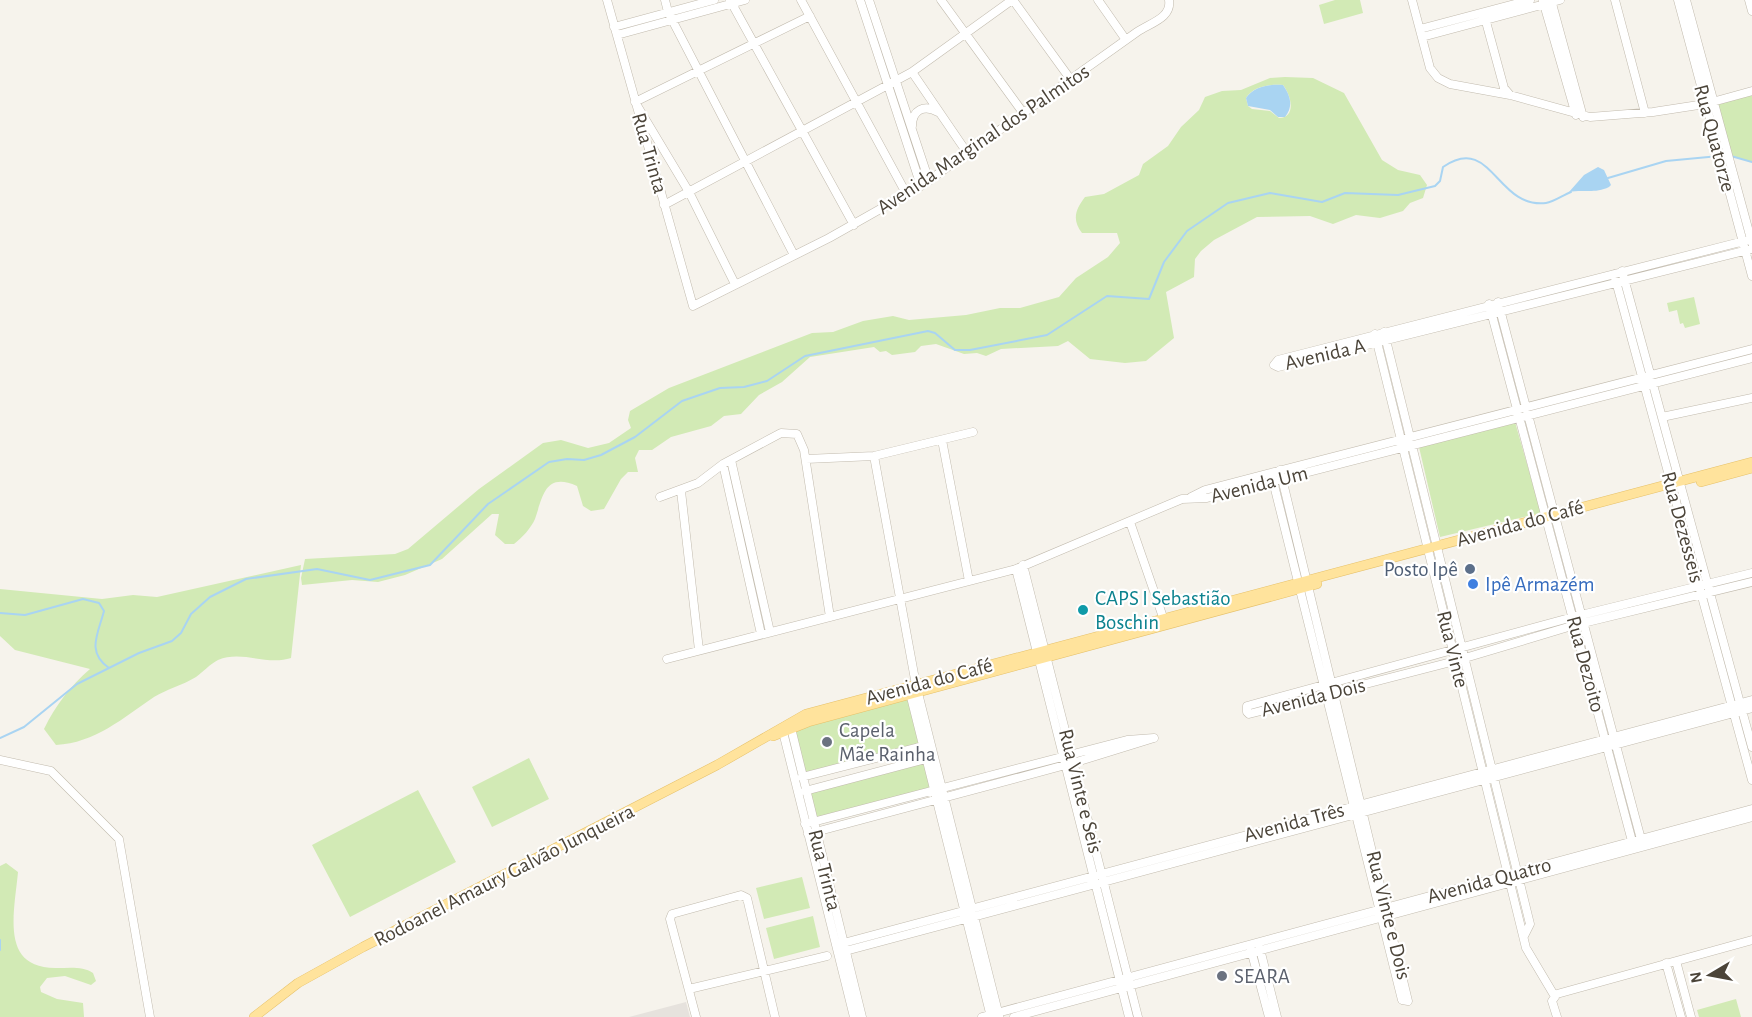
<svg xmlns="http://www.w3.org/2000/svg" width="1752" height="1017" font-family="'Alegreya Sans',sans-serif">
<style>
.industrial{fill:#e6e2dd}
.green{fill:#d2eab5;fill-rule:evenodd}
.water{fill:#a9d4f2}
.lines{fill:none;stroke-linecap:round;stroke-linejoin:round}
.stream{stroke:#a9d4f2;stroke-width:2}
.minor-casing{stroke:#c2bbae;stroke-width:9}
.major-casing{stroke:#e6c16a;stroke-width:10}
.minor{stroke:#fff;stroke-width:8}
.major{stroke:#ffe39c;stroke-width:9}
.service-dot{fill:#5c6f8a;stroke:#fff;stroke-width:2}
.shop-dot{fill:#3f7fe0;stroke:#fff;stroke-width:2}
.culture-dot{fill:#0f9aa8;stroke:#fff;stroke-width:2}
.worship-dot{fill:#6b7280;stroke:#fff;stroke-width:2}
.labels{text-anchor:middle;stroke-width:4.5;stroke-linejoin:round;paint-order:stroke}
.street-label{font-size:21px;fill:#4b4439;stroke:#fff}
.service-label{font-size:21px;fill:#4e5e75;stroke:#fff;text-anchor:end}
.shop-label{font-size:21px;fill:#366cbe;stroke:#fff;text-anchor:start}
.culture-label{font-size:21px;fill:#0d838f;stroke:#fff;text-anchor:start}
.worship-label{font-size:21px;fill:#5b616d;stroke:#fff;text-anchor:start}
</style>
<rect width="100%" height="100%" fill="#f6f3ec"/>
<path class="industrial" d="M686,1002L690,1017H629Z"/>
<path class="green" d="M1335,0H1360L1363,13L1324,24L1319,5Z
M1285,77L1313,78L1344,93L1382,160L1398,170L1420,175L1427,185L1423,198L1410,203L1403,211L1380,218L1356,215L1333,224L1310,216L1257,217L1214,240L1201,251L1195,259L1194,277L1166,292L1174,338L1146,361L1125,363L1090,359L1068,341L1058,346L1001,349L986,356L977,353L964,354L936,344L921,346L915,352L892,355L886,351L880,352L874,347L810,357L782,382L759,395L741,414L724,416L711,426L671,437L652,450H639L635,458L638,472H628L621,479L604,509L591,511L583,506L577,486C545,472 543,496 535,519C531,528 522,538 514,544H505L495,535L499,514H492L442,559L405,575L378,582L352,580L302,585L301,578L305,559L395,554L408,549L479,489L543,443L561,440L588,448L609,443L631,428L628,420L630,411L669,388L812,333L833,332L863,321L893,316L909,320L966,315L1000,308H1020L1059,297L1076,278L1108,257L1120,243L1117,233H1082C1072,220 1075,210 1085,197L1104,194L1139,175L1143,164L1168,146L1181,127L1199,110L1205,97L1222,91L1241,90L1270,78ZM1283,85C1291,95 1297,117 1279,118L1270,111L1252,109L1248,106L1246,98C1253,86 1270,84 1283,85Z
M1752,92V162L1730,156L1715,102Z
M1694,297L1700,324L1685,328L1683,323L1680,324L1677,310L1669,312L1667,303Z
M1515,422L1541,513L1440,537L1419,447Z
M301,565L291,658C267,666 242,650 218,660C210,664 203,672 196,677C183,685 167,689 154,697C123,718 95,743 56,745L44,729C55,706 71,685 90,669L15,650L0,636V589L102,599L133,595L157,597Z
M911,695L923,746L802,777L791,729Z
M529,758L549,799L492,827L472,787Z
M926,759L933,791L813,822L805,791Z
M418,790L456,862L350,917L312,845Z
M6,863L18,872C14,915 0,969 57,968C70,968 83,966 93,973L96,981L91,985L65,976L47,978L40,987L41,992L57,999L83,1003L84,1017H0V866Z
M802,877L810,908L764,919L756,888Z
M813,916L820,947L774,959L766,928Z
M1736,999L1741,1017H1699L1697,1010Z"/>
<path class="water" d="M1283,85C1290,95 1294,106 1285,117H1278L1270,110L1248,106L1246,98C1254,86 1270,84 1283,85Z
M1598,167L1604,170L1611,185L1609,187C1595,194 1583,189 1569,192L1584,175Z"/>
<g class="lines">
<path class="stream" d="M1731,156L1752,162
M1608,178L1666,161L1719,156
M0,613L25,615L83,599L99,603L104,611C98,634 86,652 109,668
M0,738L24,727L77,684L139,653L172,641L181,633L191,614L210,597L246,579L317,569L370,580L430,565L488,504L549,462L567,459L584,460L601,455L635,437L682,401L720,388L744,387L767,381L805,356L928,331L935,333L955,350H970L1047,335L1107,296L1149,299L1164,262L1187,231L1228,203L1270,193L1322,202L1345,193L1398,195L1435,186L1440,181L1443,167C1492,133 1496,209 1546,203C1554,202 1563,195 1571,192
M0,940V950"/>
<defs>
<path id="minor" d="M607,0L693,306L829,238L921,186L1137,32C1150,23 1172,18 1169,0
M665,0L668,12L794,255
M730,0L854,225
M801,0L907,195
M860,0L921,186
M869,0L929,181
M941,0L1024,114
M1013,0L1071,80
M1098,0L1126,40
M1412,0L1430,68L1438,78L1450,84L1510,95L1590,117L1653,112L1705,104L1752,91
M1551,0L1583,117
M1615,0L1645,113
M1678,0L1752,276
M1686,0L1752,243
M1749,0L1752,11
M1543,1L1576,115
M1485,18L1504,88L1510,95
M614,27L714,0
M1420,29L1530,0
M617,35L745,0
M1422,37L1560,0
M912,72L968,154
M912,126C912,110 924,104 938,112
M664,205L912,72L1012,0
M1622,271L1752,747
M1614,274L1752,780
M735,284L689,192L635,102L810,16
M1498,302L1642,843
M1489,304L1633,845
M1384,332L1530,924L1524,936
M1375,334L1526,948L1554,995
M1274,365L1278,360L1752,239
M1274,365L1278,367L1752,249
M1662,417L1752,398
M942,440L969,581
M874,456L916,685L999,1016
M806,459L874,456L973,432
M731,460L770,632
M723,464L761,634
M1271,473L1402,1000L1408,1001L1280,470
M681,491L699,650
M660,497L698,483L723,464L781,433L797,434L804,450L830,617
M1191,497L1205,490L1752,349
M1130,522L1165,623
M1023,565L1138,1017
M1016,569L1129,1017
M1752,573L1573,617L1247,706V712L1249,714L1455,661L1575,625L1752,582
M667,659L1016,569L1182,499L1207,498L1752,358
M909,689L991,1017
M790,724L862,1017
M782,728L854,1017
M0,760L51,771L119,839L150,1017
M802,777L923,746
M805,791L926,759
M805,824L1127,740L1154,738
M808,834L1073,763L1154,738
M836,945L1752,700
M1260,949L1277,1017
M1251,950L1269,1017
M838,953L1752,708
M1676,961L1691,1017
M1666,963L1681,1017
M689,989L827,956
M696,1017L670,919L672,914L741,895L747,898L775,1017
M982,1017L1752,809
M1014,1017L1752,817
M1557,1017L1552,1001L1557,994L1752,940"/>
<path id="major" d="M1701,482L1752,468
M773,736L808,722L1317,584
M254,1017L298,983L363,947L717,765L806,714L1752,462"/>
</defs>
<use href="#minor" class="minor-casing"/>
<use href="#major" class="major-casing"/>
<use href="#minor" class="minor"/>
<use href="#major" class="major"/>
</g>
<circle class="service-dot" cx="1470" cy="569" r="6"/>
<circle class="shop-dot" cx="1473" cy="584" r="6"/>
<circle class="culture-dot" cx="1083" cy="610" r="6"/>
<g class="worship-dot">
<circle cx="827" cy="742" r="6"/>
<circle cx="1222" cy="976" r="6"/>
</g>
<g class="labels">
<g class="street-label">
<text transform="translate(1715 138) rotate(75)" y="7">Rua Quatorze</text>
<text transform="translate(983 139) rotate(-34)" y="7">Avenida Marginal dos Palmitos</text>
<text transform="translate(650 153) rotate(74)" y="7">Rua Trinta</text>
<text transform="translate(1325 354) rotate(-13)" y="7">Avenida A</text>
<text transform="translate(1259 484) rotate(-14)" y="7">Avenida Um</text>
<text transform="translate(1520 523) rotate(-15)" y="7">Avenida do Café</text>
<text transform="translate(1683 527) rotate(75)" y="7">Rua Dezesseis</text>
<text transform="translate(1453 649) rotate(76)" y="7">Rua Vinte</text>
<text transform="translate(1586 664) rotate(75)" y="7">Rua Dezoito</text>
<text transform="translate(929 681) rotate(-15)" y="7">Avenida do Café</text>
<text transform="translate(1313 697) rotate(-14)" y="7">Avenida Dois</text>
<text transform="translate(1081 791) rotate(76)" y="7">Rua Vinte e Seis</text>
<text transform="translate(1294 822) rotate(-15)" y="7">Avenida Três</text>
<text transform="translate(825 870) rotate(76)" y="7">Rua Trinta</text>
<text transform="translate(504 875) rotate(-27)" y="7">Rodoanel Amaury Galvão Junqueira</text>
<text transform="translate(1489 880) rotate(-15)" y="7">Avenida Quatro</text>
<text transform="translate(1389 915) rotate(76)" y="7">Rua Vinte e Dois</text>
</g>
<g class="service-label">
<text x="1458" y="576">Posto Ipê</text>
</g>
<g class="shop-label">
<text x="1485" y="591">Ipê Armazém</text>
</g>
<g class="culture-label">
<text x="1095" y="605">CAPS I Sebastião<tspan x="1095" dy="24">Boschin</tspan></text>
</g>
<g class="worship-label">
<text x="839" y="737">Capela<tspan x="839" dy="24">Mãe Rainha</tspan></text>
<text x="1234" y="983">SEARA</text>
</g>
</g>
<g transform="translate(1710 975) rotate(260)" stroke="#ffffff" stroke-width="4.5" paint-order="stroke">
<path d="M0-4.5L10 22L0 15L-10 22Z" fill="#4b4439"/>
<text y="-9" font-size="16" font-weight="bold" text-anchor="middle" fill="#4b4439">N</text>
</g>
</svg>
